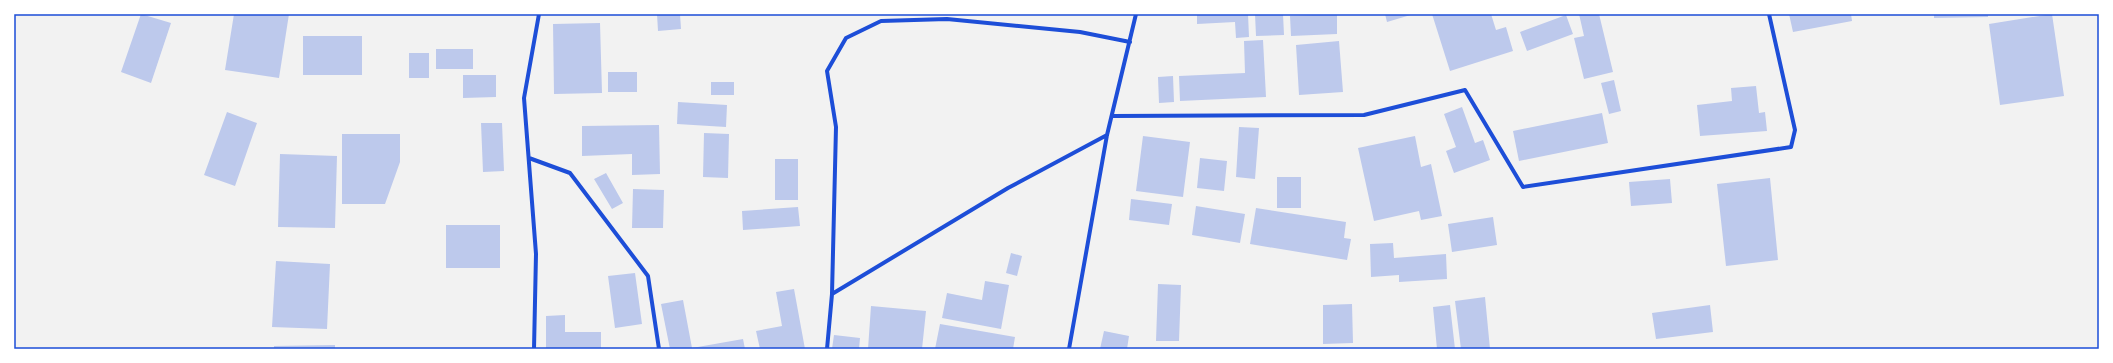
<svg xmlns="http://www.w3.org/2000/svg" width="2113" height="363" font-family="Literata,serif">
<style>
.building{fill:#bdc9ec}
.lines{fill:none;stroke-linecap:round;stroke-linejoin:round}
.minor{stroke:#1d4ed8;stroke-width:4}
.neatline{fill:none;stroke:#1d4ed8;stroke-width:1.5}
</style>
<rect width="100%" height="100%" fill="#f2f2f2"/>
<path class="building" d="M141,14L171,23L151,83L121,72Z
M234,14H289L279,78L225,70Z
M657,14H680L681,29L658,31Z
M1197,14H1248L1249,37L1236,38L1235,22L1197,24Z
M1255,14H1283L1284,35L1256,36Z
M1337,14V34L1291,36L1290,16Z
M1385,14H1414L1387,22Z
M1432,14H1491L1496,30L1506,27L1513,51L1450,71Z
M1579,14H1599L1613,72L1584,79L1574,38L1584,36Z
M1789,14H1851L1852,21L1793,32Z
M1934,14H1988V17L1934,18Z
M2052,14L2064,96L2000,105L1989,24Z
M1566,15L1573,34L1527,51L1520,32Z
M600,23L602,93L554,94L553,24Z
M303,36H362V75H303Z
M1263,40L1266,97L1180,101L1179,76L1245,73L1244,41Z
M1339,41L1343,92L1299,95L1296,45Z
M436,49H473V69H436Z
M409,53H429V78H409Z
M608,72H637V92H608Z
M463,75H496V97L463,98Z
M1173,76L1174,102L1159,103L1158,77Z
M1614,80L1621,111L1609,114L1601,83Z
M711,82H734V95H711Z
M1756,86L1759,113L1765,112L1767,131L1700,136L1697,105L1732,101L1731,88Z
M678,102L727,105L726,127L677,124Z
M1462,107L1475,143L1483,140L1490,160L1454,173L1446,151L1456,147L1444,114Z
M227,112L257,123L235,186L204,175Z
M1602,113L1608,143L1519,161L1513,131Z
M481,123H502L504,171L483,172Z
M659,125L660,174L632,175V154L582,156V126Z
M1239,127L1259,128L1255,179L1236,177Z
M704,133L729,134L728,178L703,177Z
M342,134H400V162L385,204H342Z
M1143,136L1190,142L1183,197L1136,191Z
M1415,136L1421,167L1431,164L1442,216L1421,220L1419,211L1374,221L1358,148Z
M280,154L337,156L335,228L278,227Z
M1200,158L1227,161L1224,191L1197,188Z
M775,159H798V200H775Z
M606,173L623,203L612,209L594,179Z
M1277,177H1301V208H1277Z
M1770,178L1778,260L1726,266L1717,184Z
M1670,179L1672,203L1631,206L1629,182Z
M633,189L664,190L663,228H632Z
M1131,199L1172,204L1169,225L1129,220Z
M1196,206L1245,214L1240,243L1192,235Z
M798,207L800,226L743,230L742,211Z
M1256,208L1346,222L1344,238L1351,239L1347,260L1250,244Z
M1493,217L1497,245L1452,252L1448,224Z
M446,225H500V268H446Z
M1393,243L1394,258L1446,254L1447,279L1399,282V275L1371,277L1370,244Z
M1011,253L1022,256L1017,276L1006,273Z
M276,261L330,264L327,329L272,327Z
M635,273L642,324L615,328L608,276Z
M985,281L1009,285L1001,329L942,318L947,293L982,300Z
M1158,284L1181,285L1179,341H1156Z
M794,289L805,349H760L756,331L782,326L776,292Z
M1485,297L1490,349H1461L1455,301Z
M683,300L692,348L743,339L745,349H670L661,304Z
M1352,304L1353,343L1323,344V305Z
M1450,305L1455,349H1437L1433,307Z
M1710,305L1713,332L1656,339L1652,313Z
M871,306L926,311L922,349H868Z
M565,315V332H601V349H546V316Z
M940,324L1015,337L1013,349H935Z
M1104,331L1129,336L1127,349H1100Z
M834,335L860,338L859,349H832Z
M335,345V349H274V346Z"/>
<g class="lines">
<path class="minor" d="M1112,116L1364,115L1465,90L1523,187L1791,147L1795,130L1769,14
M529,158L570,173L648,276L659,349
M832,294L836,127L827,71L846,38L881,21L947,19L1080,32L1130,42
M534,349L536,254L524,98L539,14
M827,349L832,294L1008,188L1107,135
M1069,349L1107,135L1136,14"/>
</g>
<rect width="2113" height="363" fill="none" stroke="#ffffff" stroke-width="30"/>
<rect x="15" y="15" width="2083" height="333" class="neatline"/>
</svg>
